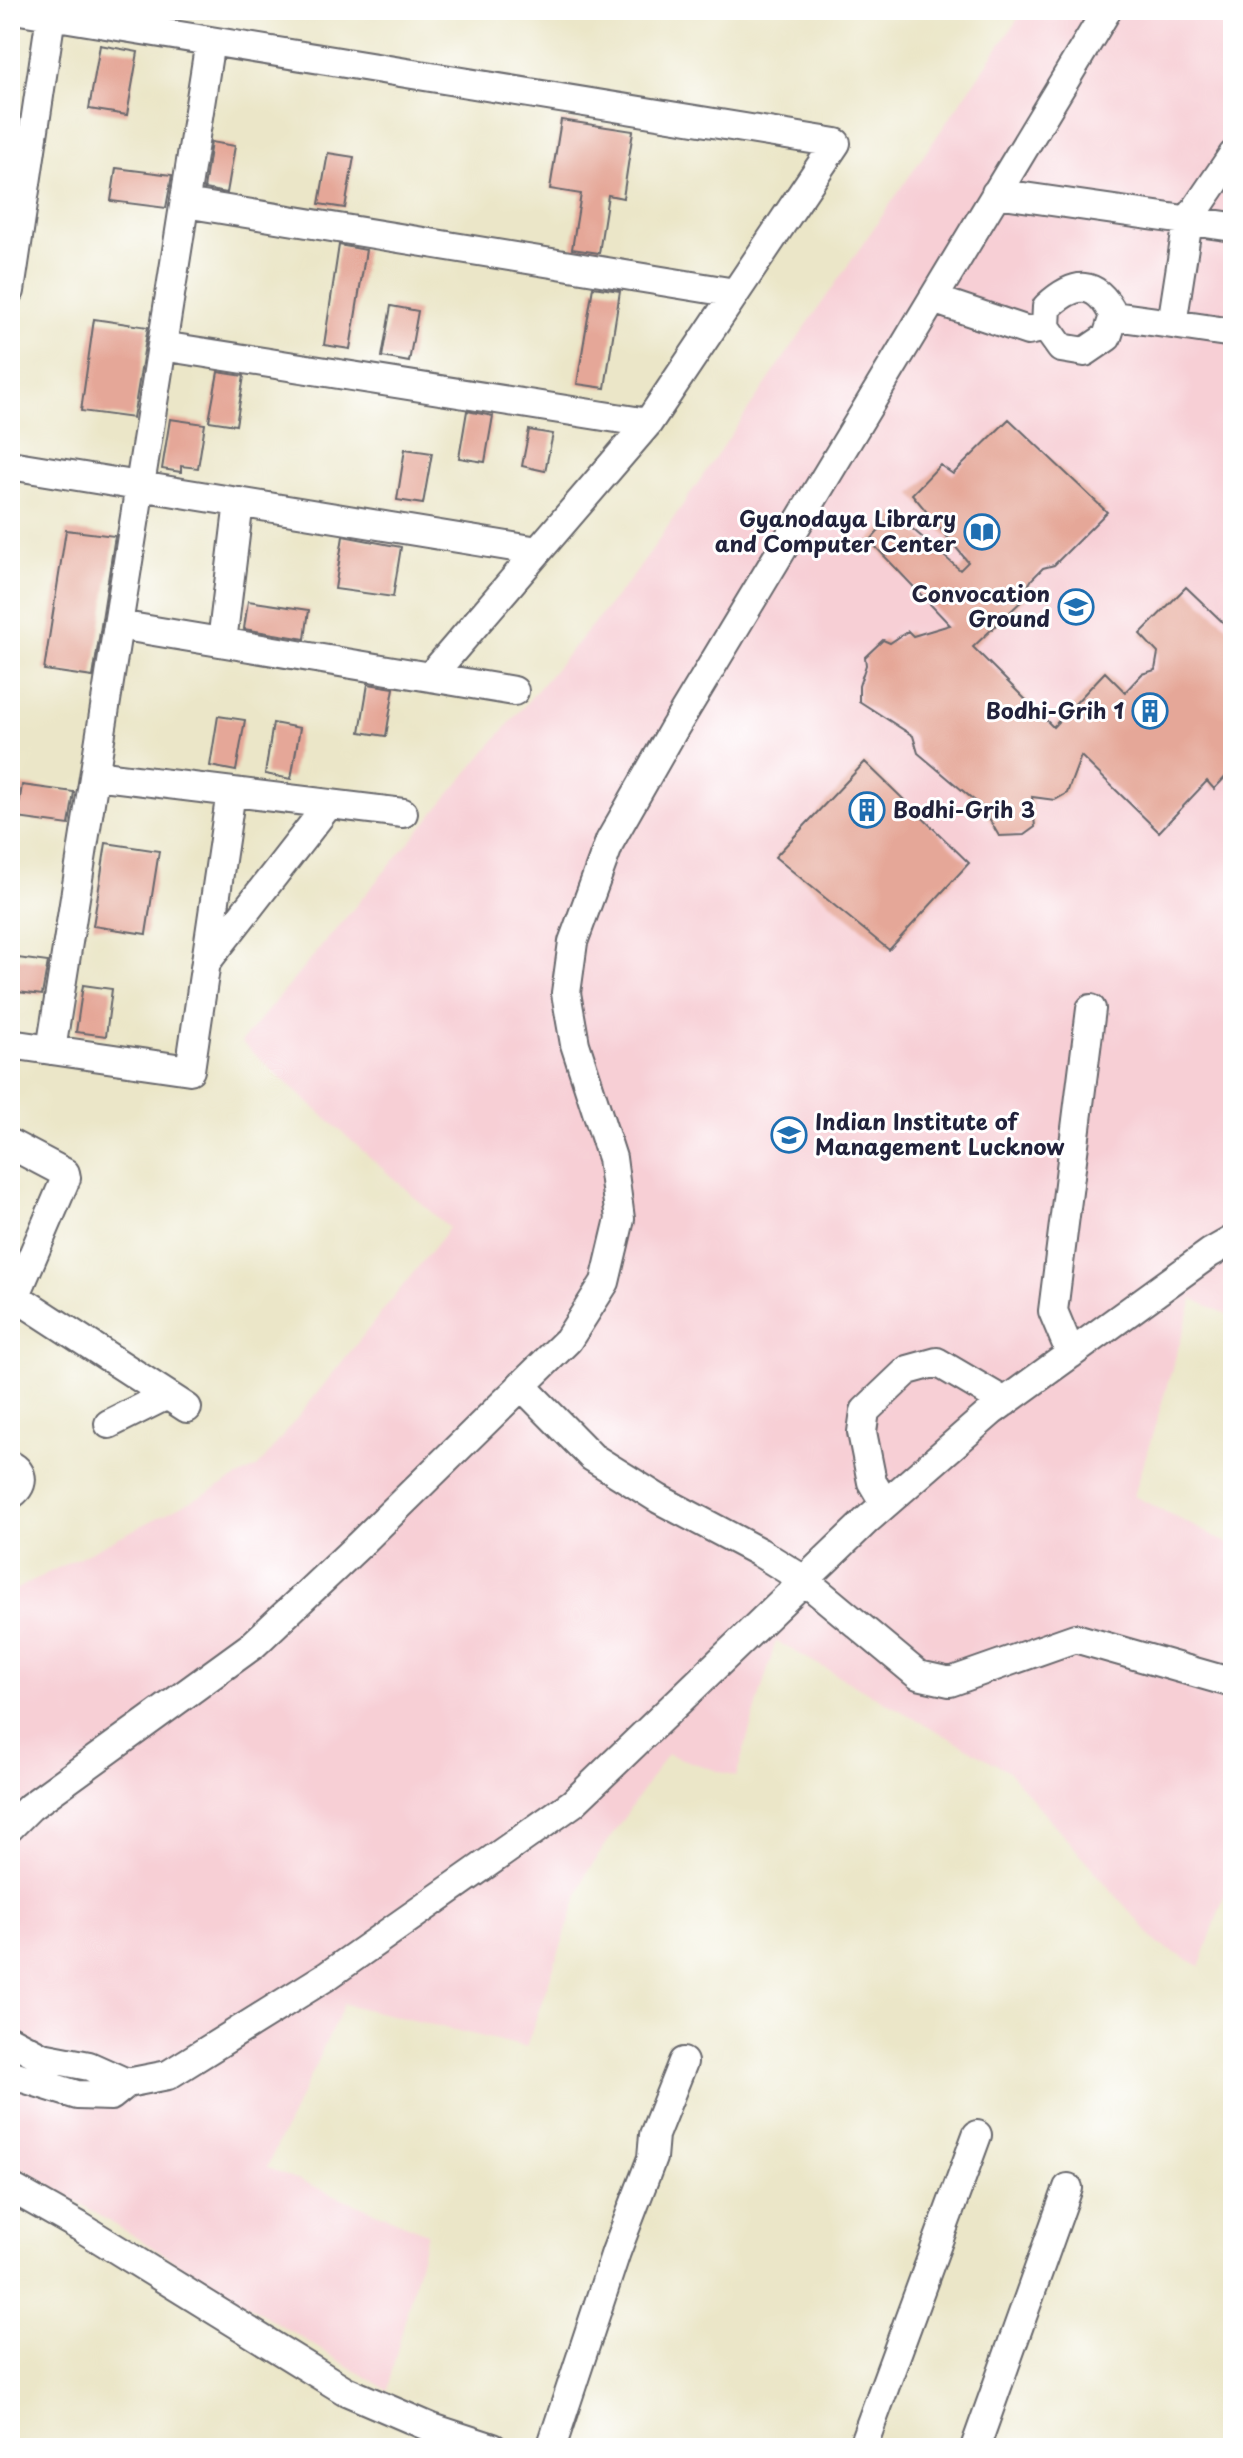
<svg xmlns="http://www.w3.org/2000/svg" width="1243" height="2458" font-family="'Playpen Sans',sans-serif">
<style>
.built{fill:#f7cfd5}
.building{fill:#e5a798}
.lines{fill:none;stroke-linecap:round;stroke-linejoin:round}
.minor-casing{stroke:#68676c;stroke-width:32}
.minor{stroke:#fff;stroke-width:28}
.labels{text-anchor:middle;stroke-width:6;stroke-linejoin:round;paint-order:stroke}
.poi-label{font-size:22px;font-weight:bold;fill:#22223b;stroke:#fff;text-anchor:end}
</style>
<rect width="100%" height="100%" fill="#fff"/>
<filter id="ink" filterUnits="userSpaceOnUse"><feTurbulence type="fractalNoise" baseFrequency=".0125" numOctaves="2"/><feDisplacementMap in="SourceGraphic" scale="16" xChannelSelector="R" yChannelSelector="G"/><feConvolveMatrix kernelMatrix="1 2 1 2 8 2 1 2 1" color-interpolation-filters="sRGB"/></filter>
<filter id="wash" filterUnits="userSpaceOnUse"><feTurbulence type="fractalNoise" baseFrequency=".006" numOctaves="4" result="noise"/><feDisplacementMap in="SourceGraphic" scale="32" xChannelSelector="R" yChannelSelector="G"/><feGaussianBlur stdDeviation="1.8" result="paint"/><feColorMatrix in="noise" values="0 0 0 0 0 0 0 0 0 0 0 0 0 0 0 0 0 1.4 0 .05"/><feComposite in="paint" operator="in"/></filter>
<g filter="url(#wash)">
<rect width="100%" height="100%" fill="#ebe6c8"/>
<path class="built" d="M1024,10H1233V1317L1193,1299L1134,1496L1233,1546V1870L1200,1966L1158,1944L1007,1770L776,1641L736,1777L667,1754L586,1874L526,2047L344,2004L267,2167L427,2233L387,2390L20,2167L10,2142V1592L258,1467L449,1228L241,1042L635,574Z"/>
<g id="blocks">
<path class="building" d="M100,45L138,52L127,115L89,109Z
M561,120L633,131L623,198L608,195L599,253L572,249L581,194L550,189Z
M211,142L235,146L227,193L204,189Z
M328,153L354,157L345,208L319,204Z
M116,168L172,175L166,208L111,201Z
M339,245L366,250L350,349L324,345Z
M593,287L620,291L605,388L577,384Z
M391,306L418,311L409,362L382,357Z
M94,319L148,327L133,418L81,411Z
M218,372L244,376L236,425L209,421Z
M467,411L493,416L485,462L459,458Z
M170,419L205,424L198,468L181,466V472L162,469Z
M1009,419L1107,512L1054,565L1043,568L1032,579L1026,589L1028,595L973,647L1053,727L1105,672L1125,692L1142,674L1155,670L1158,653L1140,634L1186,587L1233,632V769L1214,789L1207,781L1159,832L1081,756L1067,793L1055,800L1032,797L1035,827L1024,835L999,836L982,807L918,753L913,736L859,701V686L866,665L865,657L883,640L890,643L908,631L913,636L950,625L870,541L894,513L960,570L968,562L912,494L940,465L953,474Z
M529,430L553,434L545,471L522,466Z
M405,449L432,453L423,504L397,500Z
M66,530L115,536L93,677L44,670Z
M343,536L401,547L393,597L335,589Z
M248,601L309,610L305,639L244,629Z
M368,684L394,688L386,736L360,732Z
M218,716L245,720L236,771L210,766Z
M273,723L300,728L291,779L265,774Z
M865,762L969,863L889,950L775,857Z
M22,785L74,792L69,825L17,818Z
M106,843L159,851L146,934L93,926Z
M10,957L48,962L42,995L10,991Z
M83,985L112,989L106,1036L76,1032Z"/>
</g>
</g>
<g filter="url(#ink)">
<use href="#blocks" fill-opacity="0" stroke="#68676c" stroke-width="2"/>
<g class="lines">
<defs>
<path id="minor" d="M20,10L836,143L648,423L430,677
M1233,155L1188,221L1172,324L1233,333
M996,193L1233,227
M185,203L735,293
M10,291L51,15
M933,299L1028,331L1046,327
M1114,316L1107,337L1085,352L1061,348L1046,327L1047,307C1075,281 1096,279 1114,316L1172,324
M162,346L648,423
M10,465L538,551
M118,625L514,691
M222,642L239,502
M95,775L403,813
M207,961L329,804
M10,1044L190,1070L231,792
M51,1050L210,41
M10,1144L65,1173L66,1178L10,1309
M10,1293L187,1408
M1071,1354L1053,1311L1091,1009
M521,1385L592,1457L659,1499L759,1552L804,1580L918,1675L950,1682L1075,1638L1233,1683
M109,1424L167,1395
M10,1465C25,1472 24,1487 10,1495
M885,1504L872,1482L862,1432L865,1411L908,1370L937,1362L1005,1402
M10,1827L30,1807L253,1645L360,1544L568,1340L605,1282L620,1219L612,1158L575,1044L566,993L573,942L610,841L675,727L1107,10
M10,2040L42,2057L89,2066L127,2083
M10,2074L77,2095L111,2096L127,2083L168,2075L327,1976L573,1803L867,1520L992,1411L1210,1253L1233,1240
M10,2187L79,2226L346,2391L432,2428L493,2448
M551,2448L616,2252L652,2158L654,2135L683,2062
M862,2448L977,2135
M975,2448L1068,2188"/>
</defs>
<use href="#minor" class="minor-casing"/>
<use href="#minor" class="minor"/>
</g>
</g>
<defs>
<symbol id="library-ring" viewBox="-11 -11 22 22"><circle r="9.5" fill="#fff" stroke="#1f6fb2" stroke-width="1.5"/><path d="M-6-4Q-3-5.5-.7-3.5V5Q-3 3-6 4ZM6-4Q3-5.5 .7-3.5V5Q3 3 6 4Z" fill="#1f6fb2"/></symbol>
<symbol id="university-ring" viewBox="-11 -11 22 22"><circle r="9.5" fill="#fff" stroke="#1f6fb2" stroke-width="1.5"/><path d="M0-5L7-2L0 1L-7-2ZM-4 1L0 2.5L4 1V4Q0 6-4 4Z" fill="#1f6fb2"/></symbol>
<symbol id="building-ring" viewBox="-11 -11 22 22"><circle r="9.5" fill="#fff" stroke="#1f6fb2" stroke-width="1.5"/><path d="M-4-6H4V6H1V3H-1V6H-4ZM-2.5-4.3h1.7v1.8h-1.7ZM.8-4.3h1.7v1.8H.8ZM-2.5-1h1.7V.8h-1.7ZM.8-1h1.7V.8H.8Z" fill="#1f6fb2"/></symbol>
</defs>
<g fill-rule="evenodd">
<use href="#library-ring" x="962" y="512" width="40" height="40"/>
<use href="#university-ring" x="1056" y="587" width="40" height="40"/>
<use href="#building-ring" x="1130" y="691" width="40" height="40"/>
<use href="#building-ring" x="847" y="790" width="40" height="40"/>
<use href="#university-ring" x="769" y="1115" width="40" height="40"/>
</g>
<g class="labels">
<g class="poi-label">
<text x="956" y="527">Gyanodaya Library<tspan x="956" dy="25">and Computer Center</tspan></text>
<text x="1050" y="602">Convocation<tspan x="1050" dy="25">Ground</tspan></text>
<text x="1124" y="719">Bodhi-Grih 1</text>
<text x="893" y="818" text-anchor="start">Bodhi-Grih 3</text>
<text x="815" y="1130" text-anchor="start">Indian Institute of<tspan x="815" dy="25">Management Lucknow</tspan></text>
</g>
</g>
<rect width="1243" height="2458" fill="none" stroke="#fff" stroke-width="40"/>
</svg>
